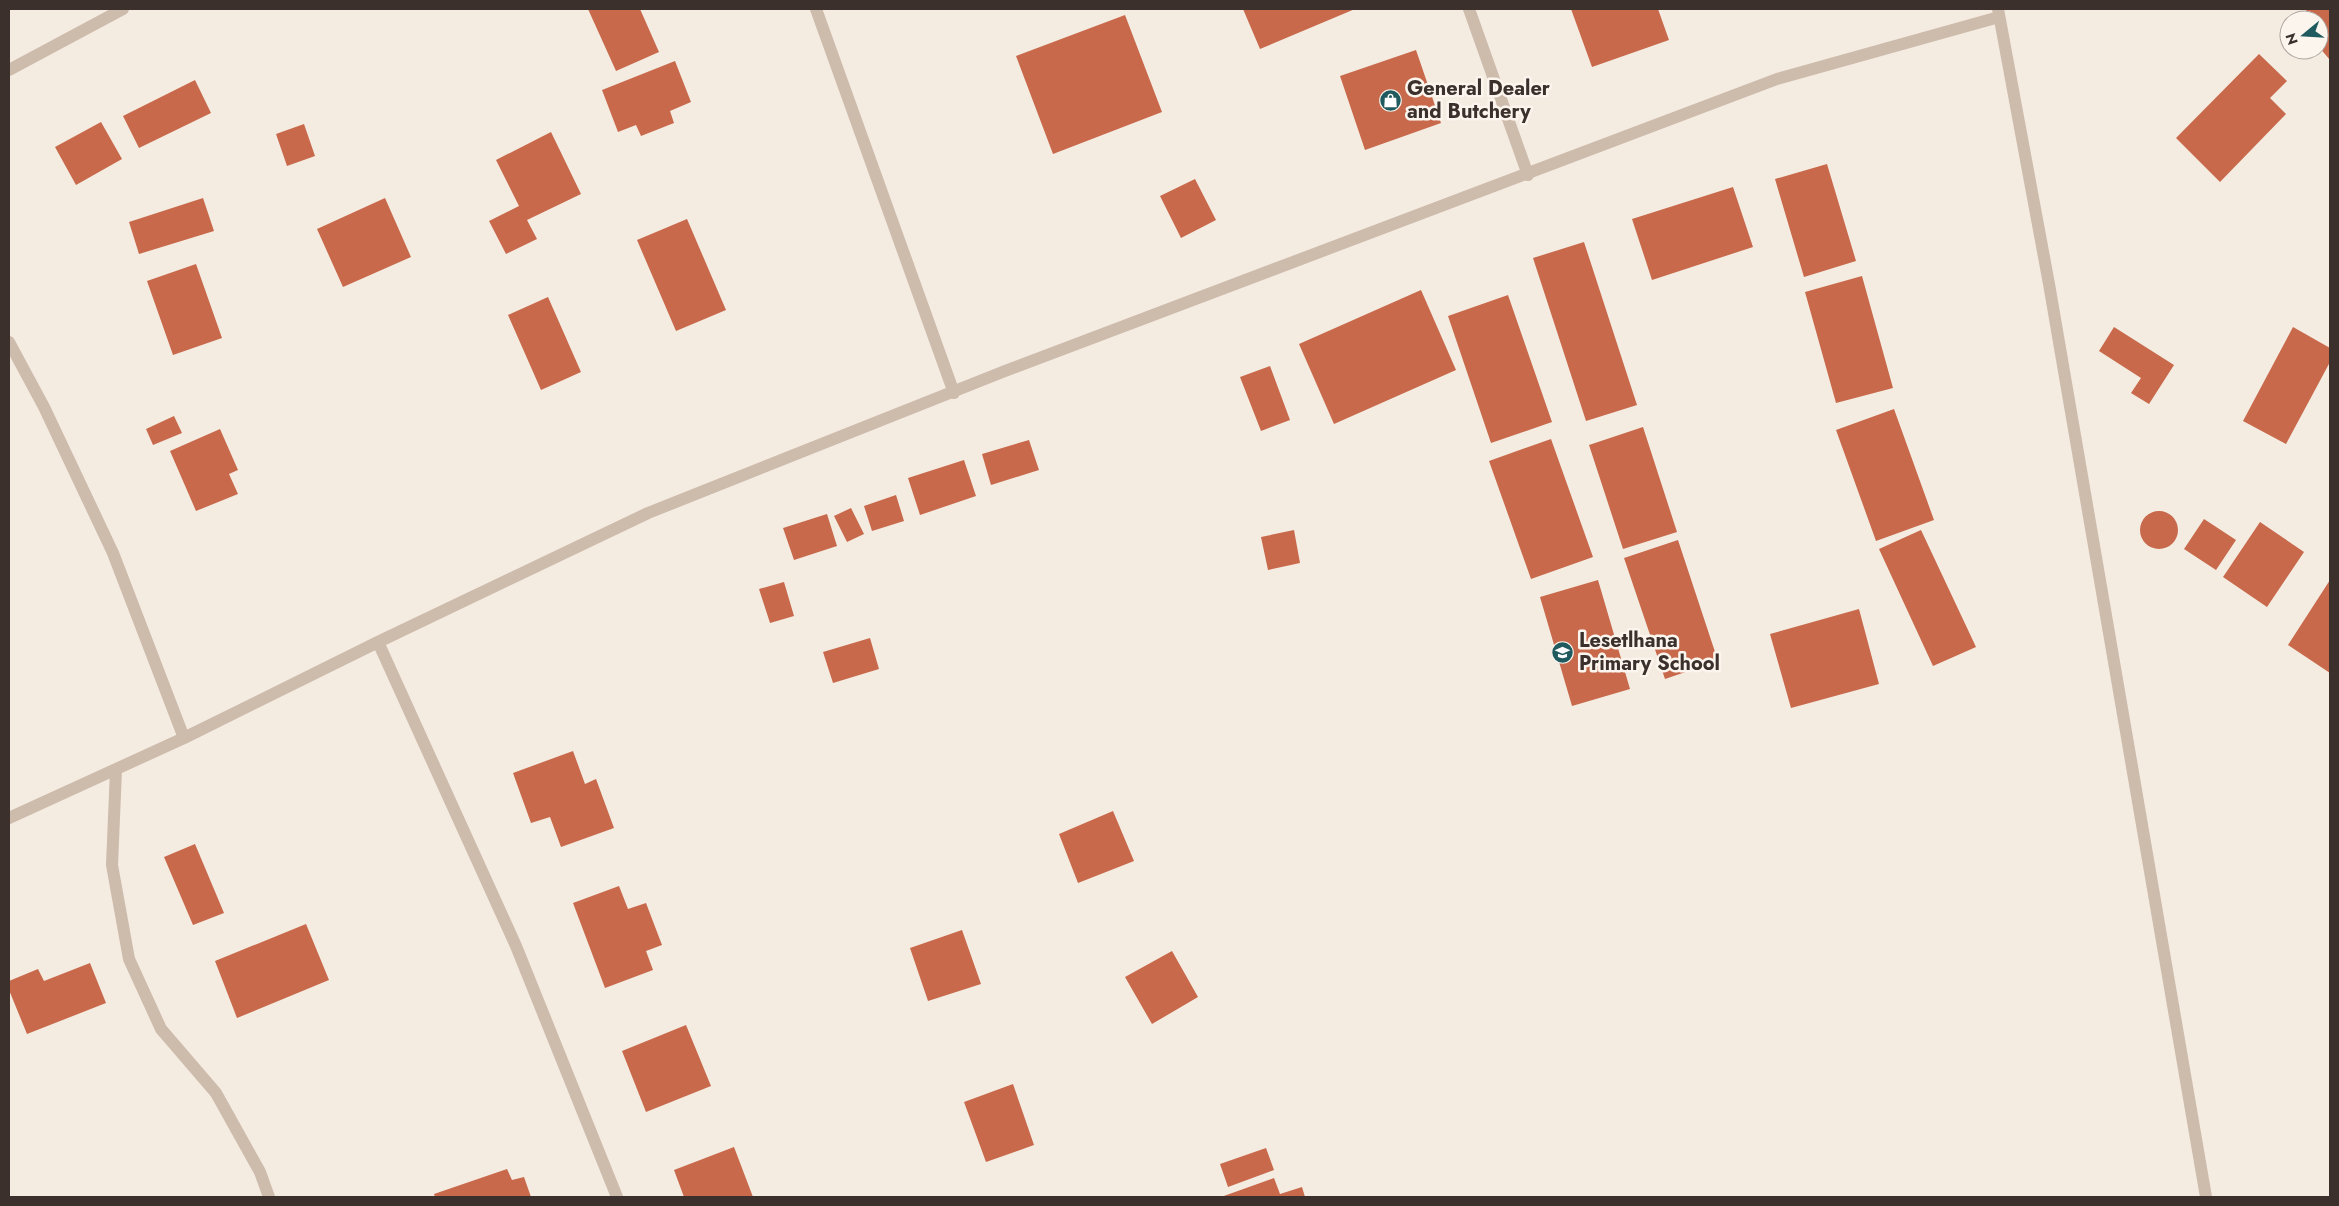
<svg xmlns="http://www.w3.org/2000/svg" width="2339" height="1206" font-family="Jost,sans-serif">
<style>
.building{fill:#c8694b}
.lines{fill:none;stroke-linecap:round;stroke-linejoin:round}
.minor{stroke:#cdbbac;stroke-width:12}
.labels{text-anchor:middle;stroke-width:5;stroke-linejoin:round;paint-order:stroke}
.poi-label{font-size:20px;font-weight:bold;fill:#3b302b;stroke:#fbf5ee;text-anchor:start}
</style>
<rect width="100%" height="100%" fill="#f4ebe1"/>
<path class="building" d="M588,9H640L659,52L616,71Z
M1243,9H1355L1260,49Z
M1571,9H1658L1669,40L1592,67Z
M2308,9H2330V60L2319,47V20H2295Z
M1125,15L1162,112L1053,154L1016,56Z
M1416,50L1441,123L1365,150L1340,76Z
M2259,54L2287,81L2270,98L2286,114L2220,182L2176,138Z
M675,61L691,102L670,111L674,123L641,136L636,125L618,132L602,90Z
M195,80L211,113L139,148L123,116Z
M101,122L122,159L76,185L55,147Z
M304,124L315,156L287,166L276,134Z
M551,132L581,194L527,220L537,239L506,254L489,221L519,206L496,160Z
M1827,164L1856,261L1804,277L1775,179Z
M1195,179L1216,220L1181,238L1160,196Z
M1733,187L1753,247L1652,280L1632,219Z
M203,198L214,231L139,254L129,222Z
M385,198L411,257L343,287L317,229Z
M687,219L726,310L676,331L637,240Z
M1584,242L1637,405L1586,421L1533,258Z
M196,264L222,338L173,355L147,281Z
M1862,276L1893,388L1836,403L1805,292Z
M1421,290L1456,370L1334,424L1299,344Z
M1508,295L1552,422L1491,443L1448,316Z
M548,297L581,372L541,390L508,315Z
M2114,327L2174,365L2149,404L2131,393L2141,378L2099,351Z
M2293,327L2330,348V362L2286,444L2243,421Z
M1270,366L1290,420L1261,431L1240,377Z
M1894,409L1934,520L1876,541L1836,430Z
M174,416L182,433L153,445L146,429Z
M1643,427L1677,532L1623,549L1589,445Z
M220,429L238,470L229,474L238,494L196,511L170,451Z
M1551,439L1593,557L1531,579L1489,461Z
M1029,440L1039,470L991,485L982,454Z
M964,460L976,496L920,515L908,478Z
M896,495L904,521L872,531L864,506Z
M851,508L864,534L847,542L834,516Z
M2140 530a19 19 0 1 1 38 0a19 19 0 1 1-38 0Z
M827,514L837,546L794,560L783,528Z
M2204,519L2236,540L2216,570L2184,549Z
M2260,522L2304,552L2267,607L2223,577Z
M1294,530L1300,563L1268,570L1261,537Z
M1921,530L1976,647L1933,666L1879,549Z
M1678,540L1718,661L1665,679L1624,558Z
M1598,580L1630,689L1572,706L1540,597Z
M2330,580V673L2288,645Z
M784,582L794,616L770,623L759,589Z
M1859,609L1879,684L1791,708L1770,634Z
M870,638L879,669L833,683L823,652Z
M573,751L585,784L596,779L614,828L561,847L550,817L531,823L513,773Z
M1113,811L1134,861L1078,883L1059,834Z
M195,844L224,913L193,925L164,857Z
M619,886L628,909L646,903L662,945L646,951L653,970L605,988L573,903Z
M306,924L329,980L237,1018L215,961Z
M962,930L981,984L928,1001L910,948Z
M1172,951L1198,997L1152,1024L1125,977Z
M90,963L106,1003L27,1034L9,990V981L38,969L44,981Z
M686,1025L711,1086L646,1112L622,1051Z
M1013,1084L1034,1145L986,1162L964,1102Z
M734,1147L753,1197H684L674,1170Z
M1266,1148L1274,1170L1228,1187L1220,1164Z
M507,1169L512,1180L524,1177L531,1197H435L434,1194Z
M1274,1178L1280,1194L1302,1187L1305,1197H1221Z"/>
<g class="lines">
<path class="minor" d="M816,9L954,393
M1469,9L1528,175
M1998,9L2049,284L2206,1197
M9,70L123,9
M9,342L44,407L113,553L184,738
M378,642L516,946L617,1197
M116,770L112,865L129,959L161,1029L216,1093L260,1172L269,1197
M9,818L184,738L378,642L648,513L1005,371L1777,79L1999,17"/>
</g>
<defs>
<symbol id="shop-disc" viewBox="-11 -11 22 22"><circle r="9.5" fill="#1f5a5e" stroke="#fbf5ee"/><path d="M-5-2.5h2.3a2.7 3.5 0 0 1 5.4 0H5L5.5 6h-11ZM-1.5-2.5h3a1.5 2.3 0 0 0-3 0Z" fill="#fff"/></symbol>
<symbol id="school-disc" viewBox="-11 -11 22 22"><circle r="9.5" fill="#1f5a5e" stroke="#fbf5ee"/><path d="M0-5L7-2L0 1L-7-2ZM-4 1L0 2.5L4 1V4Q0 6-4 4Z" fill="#fff"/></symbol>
</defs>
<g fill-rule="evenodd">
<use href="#shop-disc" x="1378" y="88" width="25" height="25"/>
<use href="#school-disc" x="1550" y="640" width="25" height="25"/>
</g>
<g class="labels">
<g class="poi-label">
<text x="1407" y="95">General Dealer<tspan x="1407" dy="23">and Butchery</tspan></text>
<text x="1579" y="647">Lesetlhana<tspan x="1579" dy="23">Primary School</tspan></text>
</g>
</g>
<rect width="2339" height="1206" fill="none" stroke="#3b302b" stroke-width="20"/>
<g transform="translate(2304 35) rotate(252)"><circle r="24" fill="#fbf5ee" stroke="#aea6a0"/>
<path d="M0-4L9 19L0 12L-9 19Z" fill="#1f5a5e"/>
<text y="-8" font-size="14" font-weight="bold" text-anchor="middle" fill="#3b302b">N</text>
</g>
</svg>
